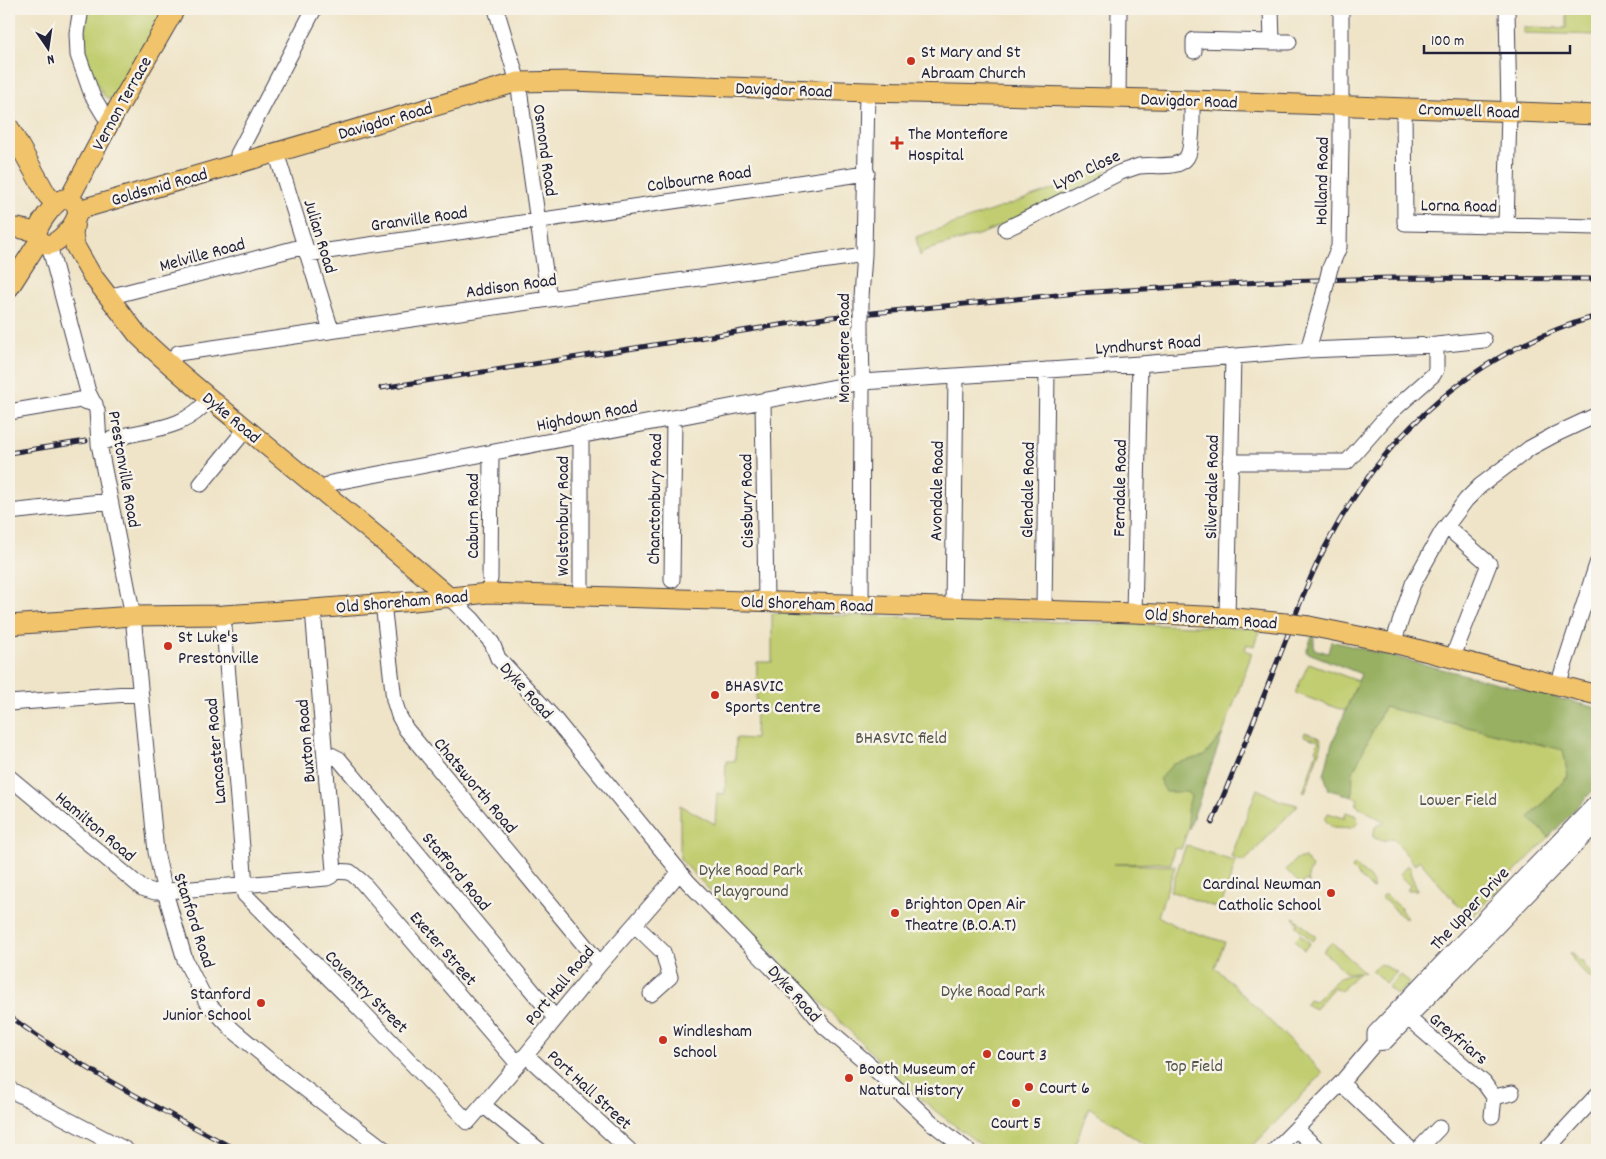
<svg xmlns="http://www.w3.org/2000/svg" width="1606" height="1159" font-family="Dekko,sans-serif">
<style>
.green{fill:#c1cd6f;stroke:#727855}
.forest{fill:#98b062;stroke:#5d694e}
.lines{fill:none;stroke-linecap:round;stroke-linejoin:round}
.minor-casing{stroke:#413f50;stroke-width:17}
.major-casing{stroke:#413f50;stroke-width:21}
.minor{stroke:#fff;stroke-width:15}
.major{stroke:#f1c36a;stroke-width:19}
.rail-casing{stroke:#22223b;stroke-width:5}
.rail{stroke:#f7f3e8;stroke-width:3;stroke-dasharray:9;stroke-linecap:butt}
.minor-bridge-casing{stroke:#413f50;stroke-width:17;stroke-linecap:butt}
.major-bridge-casing{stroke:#413f50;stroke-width:21;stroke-linecap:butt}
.minor-bridge{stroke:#fff;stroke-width:15}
.major-bridge{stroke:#f1c36a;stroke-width:19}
.poi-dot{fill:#c8321e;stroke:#f7f3e8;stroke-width:2}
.labels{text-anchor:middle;stroke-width:5;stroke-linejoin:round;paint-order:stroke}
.poi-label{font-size:18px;fill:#22223b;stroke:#f7f3e8;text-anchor:start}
.street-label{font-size:18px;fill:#22223b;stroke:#f7f3e8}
.park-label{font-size:18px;fill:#52554b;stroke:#f7f3e8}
</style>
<rect width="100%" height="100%" fill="#f7f3e8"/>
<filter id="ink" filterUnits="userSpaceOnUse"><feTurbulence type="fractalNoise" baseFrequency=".02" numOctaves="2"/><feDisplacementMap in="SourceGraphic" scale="10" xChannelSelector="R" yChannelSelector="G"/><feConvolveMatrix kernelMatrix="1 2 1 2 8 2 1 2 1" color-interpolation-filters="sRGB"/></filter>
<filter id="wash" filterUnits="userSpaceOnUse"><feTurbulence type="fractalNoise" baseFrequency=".0096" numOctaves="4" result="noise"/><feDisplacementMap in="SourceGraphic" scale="20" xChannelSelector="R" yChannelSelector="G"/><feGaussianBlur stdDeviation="1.12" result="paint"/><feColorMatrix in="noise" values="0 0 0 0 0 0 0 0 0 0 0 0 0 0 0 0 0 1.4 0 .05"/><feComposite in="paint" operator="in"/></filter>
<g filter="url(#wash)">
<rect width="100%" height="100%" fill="#efe4c8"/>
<path class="green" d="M87,9H170L112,99H108C102,95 100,89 97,83C84,57 83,37 87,9Z
M1566,9H1597V35L1523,33V27L1566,28Z
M1105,168L1107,174L1027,215L981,234L924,251L920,256L916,237L1054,189L1063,184Z
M772,613L1260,628L1254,646L1247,644L1245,650L1252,653L1181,849L1174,848L1171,864L1156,863L1113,864L1175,866L1158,916L1177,927L1225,942L1215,967L1323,1073L1249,1150H1152L1089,1107L1073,1150H988L938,1113L902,1083L741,923L680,859V805L715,824L717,793L725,794L726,761H735L736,738L755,739L757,662H772Z
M1309,663L1358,681L1345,711L1295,693Z
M1384,707L1563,749L1568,776L1529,818L1549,837L1472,916L1453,900L1419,860L1415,865L1393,838L1382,841L1373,837L1375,827L1385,822L1356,805L1358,799L1352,796V772Z
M1305,732L1320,738L1322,743L1305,792H1303L1317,751L1315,750L1319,741L1304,736Z
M1257,789L1281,801L1298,805L1244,862L1231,857Z
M1346,812L1357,816L1358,823L1353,828L1332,827L1325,820L1328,813L1344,818Z
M1186,845L1236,862L1220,909L1170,891Z
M1301,858H1305L1312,867L1308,876L1309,883L1306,880L1301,885L1286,870L1296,859Z
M1355,865C1362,872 1376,880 1373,890L1352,869Z
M1407,865L1412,869L1410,872L1417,890H1407L1410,886L1399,875Z
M1385,894L1401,908V910L1407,917L1405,919L1381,897Z
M1294,917L1316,937L1312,941L1296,926L1298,923L1293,918Z
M1300,934L1310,943L1304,950L1294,940Z
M1332,942L1365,973L1359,972L1341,991L1334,987L1315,1009L1305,1004L1309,999L1315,1001L1339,978L1358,972L1346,973L1323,951Z
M1570,953H1573L1578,960L1583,962L1584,966L1594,976L1593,979C1584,976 1573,962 1570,953Z
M1380,964L1397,972L1386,984L1372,970Z
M1400,975L1410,983L1397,995L1388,987Z"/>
<path class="forest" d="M1312,636H1314V649L1328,653L1331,641L1597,708V786L1549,837L1529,818L1568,777L1563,750L1384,707L1353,772L1352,796L1329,790L1324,775L1331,746L1361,674L1306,652Z
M1223,733L1189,829L1187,810L1191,796L1186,792H1166L1159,779L1173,764L1204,756Z"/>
</g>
<g filter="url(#ink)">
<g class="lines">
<defs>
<path id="minor" d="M81,9L77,33L78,55L92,95L104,115L111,120
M496,9L518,82L549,299
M1272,42H1289
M1194,51V40L1272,42L1271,9
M1118,99L1119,9
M1404,108L1405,223L1597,227
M276,152L331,330
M240,162L238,154L314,9
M1506,225L1509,112L1507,9
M1006,229L1121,172C1127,170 1133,168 1139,166C1152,164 1179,170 1187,157C1193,148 1192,112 1192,100
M49,245L88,392L97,410L99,444L133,616L156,852L165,892L185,960L206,1001L233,1030L287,1075L385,1150
M307,254L867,173
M1330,268L1339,247L1341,143V9
M861,297L864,255L867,92
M110,299L120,294L305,246
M1308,350L1323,297
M168,364L178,353L549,299L864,255
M763,401L766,601
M9,412L80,400L95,404
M580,436L581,443V596
M99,444C138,426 179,437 210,398
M1230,462H1347L1389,414L1433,375L1436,370V345
M201,484L246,429
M323,492L331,483L862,382L1140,364L1308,350L1436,345L1484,340
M9,512L110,501
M1447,527L1489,564L1452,659
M490,579L491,453
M672,580L674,418
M450,598L473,620L492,643L498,658L511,672L552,716L688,882L801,998L824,1026L879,1073L931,1122L967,1150
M383,603L394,700L399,716L406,729L600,964
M861,605L862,382L861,334
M953,607L956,376
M313,609L334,871
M1044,611L1047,370
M1134,613L1140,364
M223,615L245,885
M1227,617L1233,357
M1393,643L1413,584L1442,532L1466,500L1480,486L1530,448L1554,435L1597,415
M1558,685L1597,564
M9,703L140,693
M325,756L331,755L339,759L555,1018
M9,777L142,888L155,892L327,878L331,876L334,871
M334,871L350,872L362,882L518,1064
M242,885L245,895L359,1008L468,1122L526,1055L600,964L680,872
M635,925L663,952L670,977L651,994
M1401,1012L1484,1083L1494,1097L1492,1116
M1375,1043L1385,1042L1597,823
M526,1055L629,1150
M1341,1083L1411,1150
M9,1089L126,1150
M1494,1097L1512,1093
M483,1105L539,1150
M1296,1129L1319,1150
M1275,1150L1341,1083L1375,1043V1033L1525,876L1597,802
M1418,1150L1439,1128
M1546,1150L1597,1095"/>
<path id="major" d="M9,127L47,195L56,204
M63,199H69C91,210 64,240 49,245L42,243L37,235C36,226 54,203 63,199Z
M69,199L111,120L175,9
M78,210L518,82L571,81L867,92L1192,100L1597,115
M75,221L73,234L75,246L91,274L138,335C168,365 202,392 236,420C307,480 380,537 450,598
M9,229L18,228L36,232
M9,288L39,241
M9,625L133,616L223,615L313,609L414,601L488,593L1134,613L1227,617L1285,623
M1309,626L1393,643L1597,695"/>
</defs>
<use href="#minor" class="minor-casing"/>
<use href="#major" class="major-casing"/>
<use href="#minor" class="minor"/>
<use href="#major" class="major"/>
<defs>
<path id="rail" d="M381,388L831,317L1078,293L1279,281L1391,278L1597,279
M9,453L86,441
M1212,823C1234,771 1255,718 1276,665C1293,623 1307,580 1329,540C1386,431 1478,350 1597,316
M9,1016C80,1068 159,1109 237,1150"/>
</defs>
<use href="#rail" class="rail-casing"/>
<use href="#rail" class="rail"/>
<defs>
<path id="minor-bridge" d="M1323,297L1330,268
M861,334V297"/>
<path id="major-bridge" d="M1285,623L1309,626"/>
</defs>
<use href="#minor-bridge" class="minor-bridge-casing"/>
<use href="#major-bridge" class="major-bridge-casing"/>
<use href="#minor-bridge" class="minor-bridge"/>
<use href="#major-bridge" class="major-bridge"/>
</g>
</g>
<g class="poi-dot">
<circle cx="911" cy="61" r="5"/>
<path d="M894.5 135.5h5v5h5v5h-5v5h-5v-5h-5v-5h5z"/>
<circle cx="168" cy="646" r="5"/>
<circle cx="715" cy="695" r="5"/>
<circle cx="1331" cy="893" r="5"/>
<circle cx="895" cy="913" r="5"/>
<circle cx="261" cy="1003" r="5"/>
<circle cx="663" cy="1040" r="5"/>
<circle cx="987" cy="1054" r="5"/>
<circle cx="849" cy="1078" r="5"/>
<circle cx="1029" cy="1087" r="5"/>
<circle cx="1016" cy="1103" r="5"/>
</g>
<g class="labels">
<g class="poi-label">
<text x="921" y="57">St Mary and St<tspan x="921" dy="21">Abraam Church</tspan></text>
<text x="908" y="139">The Montefiore<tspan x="908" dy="21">Hospital</tspan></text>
<text x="178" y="642">St Luke's<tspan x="178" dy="21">Prestonville</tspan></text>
<text x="725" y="691">BHASVIC<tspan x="725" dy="21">Sports Centre</tspan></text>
<text x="1321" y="889" text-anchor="end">Cardinal Newman<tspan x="1321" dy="21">Catholic School</tspan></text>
<text x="905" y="909">Brighton Open Air<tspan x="905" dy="21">Theatre (B.O.A.T)</tspan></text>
<text x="251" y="999" text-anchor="end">Stanford<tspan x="251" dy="21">Junior School</tspan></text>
<text x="673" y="1036">Windlesham<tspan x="673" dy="21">School</tspan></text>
<text x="997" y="1060">Court 3</text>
<text x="859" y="1074">Booth Museum of<tspan x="859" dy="21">Natural History</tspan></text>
<text x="1039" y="1093">Court 6</text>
<text x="1016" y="1128" text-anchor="middle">Court 5</text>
</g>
<g class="street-label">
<text transform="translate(784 89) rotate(2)" y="6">Davigdor Road</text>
<text transform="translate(1189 100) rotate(2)" y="6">Davigdor Road</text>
<text transform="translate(121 103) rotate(-61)" y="6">Vernon Terrace</text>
<text transform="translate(1469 110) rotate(2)" y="6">Cromwell Road</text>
<text transform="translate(385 120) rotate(-16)" y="6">Davigdor Road</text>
<text transform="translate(546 150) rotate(82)" y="6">Osmond Road</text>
<text transform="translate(1086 169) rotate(-25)" y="6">Lyon Close</text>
<text transform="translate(699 178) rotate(-8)" y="6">Colbourne Road</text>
<text transform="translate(1321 181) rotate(-89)" y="6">Holland Road</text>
<text transform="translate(159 186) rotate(-16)" y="6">Goldsmid Road</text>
<text transform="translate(1459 205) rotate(1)" y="6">Lorna Road</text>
<text transform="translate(419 218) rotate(-8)" y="6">Granville Road</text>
<text transform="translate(321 236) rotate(73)" y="6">Julian Road</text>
<text transform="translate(202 254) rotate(-15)" y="6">Melville Road</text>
<text transform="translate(511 285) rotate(-8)" y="6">Addison Road</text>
<text transform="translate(1148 344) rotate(-4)" y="6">Lyndhurst Road</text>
<text transform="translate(843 348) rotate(-90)" y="6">Montefiore Road</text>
<text transform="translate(587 415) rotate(-11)" y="6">Highdown Road</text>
<text transform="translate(232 417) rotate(40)" y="6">Dyke Road</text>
<text transform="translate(125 469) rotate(80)" y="6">Prestonville Road</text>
<text transform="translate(1211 487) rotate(-89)" y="6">Silverdale Road</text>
<text transform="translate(1119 488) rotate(-89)" y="6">Ferndale Road</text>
<text transform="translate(1027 490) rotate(-89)" y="6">Glendale Road</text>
<text transform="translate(936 491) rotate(-89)" y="6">Avondale Road</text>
<text transform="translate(654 499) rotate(-89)" y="6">Chanctonbury Road</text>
<text transform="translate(746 501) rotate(-91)" y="6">Cissbury Road</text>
<text transform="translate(472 516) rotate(-90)" y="6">Caburn Road</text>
<text transform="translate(562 516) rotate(-90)" y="6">Wolstonbury Road</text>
<text transform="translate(402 601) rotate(-5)" y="6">Old Shoreham Road</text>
<text transform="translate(807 603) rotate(2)" y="6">Old Shoreham Road</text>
<text transform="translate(1211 618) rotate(4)" y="6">Old Shoreham Road</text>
<text transform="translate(527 690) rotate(48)" y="6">Dyke Road</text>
<text transform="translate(305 741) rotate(-95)" y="6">Buxton Road</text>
<text transform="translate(215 751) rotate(-95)" y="6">Lancaster Road</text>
<text transform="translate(476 785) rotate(50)" y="6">Chatsworth Road</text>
<text transform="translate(96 826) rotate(40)" y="6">Hamilton Road</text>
<text transform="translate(457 871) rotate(50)" y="6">Stafford Road</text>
<text transform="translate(1469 908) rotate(-47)" y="6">The Upper Drive</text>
<text transform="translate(195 920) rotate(72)" y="6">Stanford Road</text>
<text transform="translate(444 948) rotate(49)" y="6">Exeter Street</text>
<text transform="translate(559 985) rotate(-50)" y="6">Port Hall Road</text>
<text transform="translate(367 991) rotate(45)" y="6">Coventry Street</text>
<text transform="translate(795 993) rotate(48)" y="6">Dyke Road</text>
<text transform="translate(1459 1038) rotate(40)" y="6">Greyfriars</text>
<text transform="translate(590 1089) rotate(43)" y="6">Port Hall Street</text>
</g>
<g class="park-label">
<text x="901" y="743">BHASVIC field</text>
<text x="1458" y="805">Lower Field</text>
<text x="751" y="875">Dyke Road Park<tspan x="751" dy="21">Playground</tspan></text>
<text x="993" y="996">Dyke Road Park</text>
<text x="1194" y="1071">Top Field</text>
</g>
</g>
<rect width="1606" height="1159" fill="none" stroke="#f7f3e8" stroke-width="30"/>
<g transform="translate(48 48) rotate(167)" stroke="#f7f3e8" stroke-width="4" paint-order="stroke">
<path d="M0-4L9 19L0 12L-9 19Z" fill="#22223b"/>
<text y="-8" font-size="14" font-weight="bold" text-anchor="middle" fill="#22223b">N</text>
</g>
<path d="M1424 45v8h146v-8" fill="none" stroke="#22223b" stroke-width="2.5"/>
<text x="1431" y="45" font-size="15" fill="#22223b" stroke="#f7f3e8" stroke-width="4" paint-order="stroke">100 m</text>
</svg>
